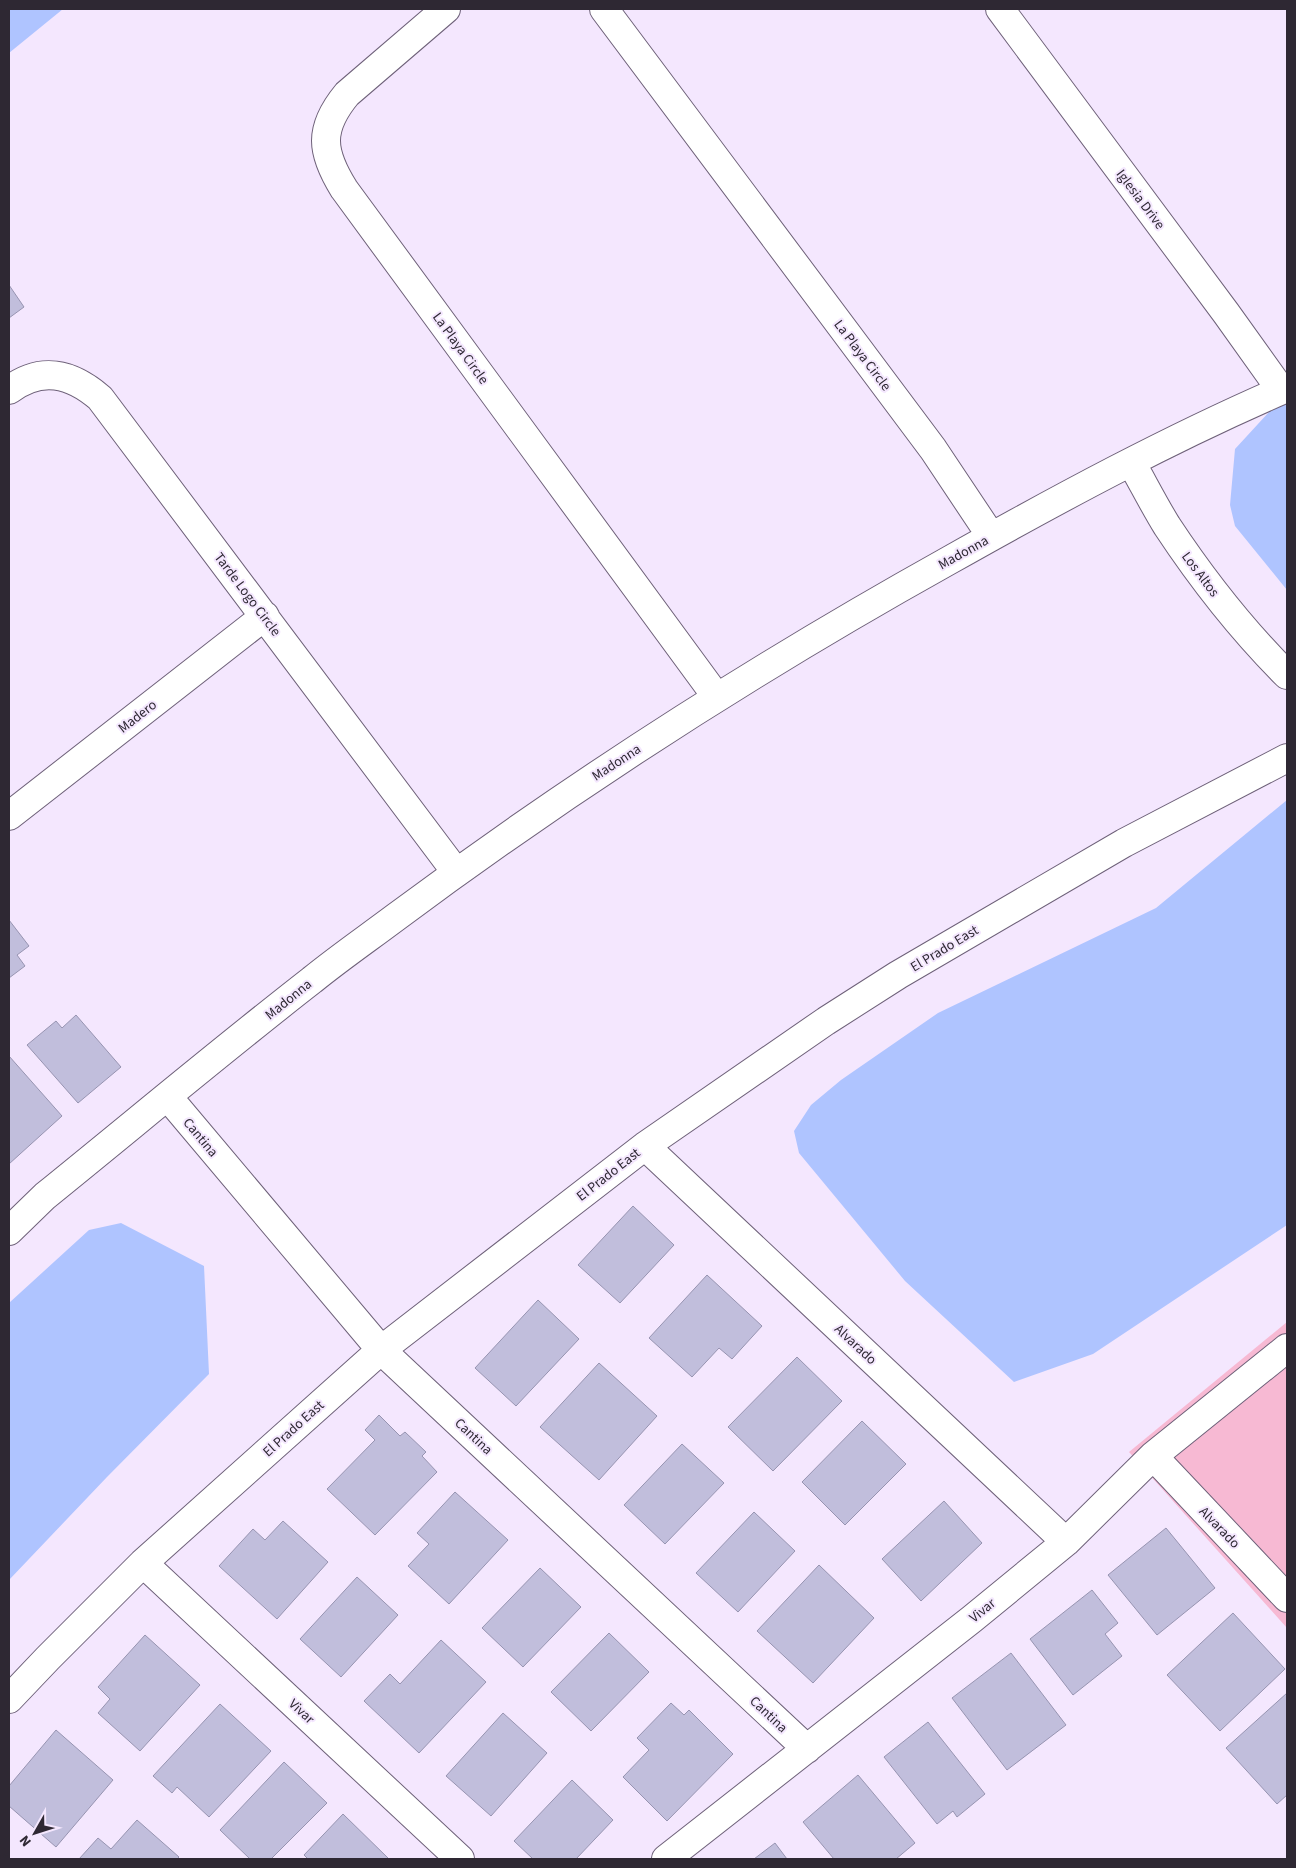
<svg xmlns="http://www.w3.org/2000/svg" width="1296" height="1868" font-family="'Source Sans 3',sans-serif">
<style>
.green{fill:#f7b9d3}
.water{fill:#afc4ff}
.building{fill:#c1bedc;stroke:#9794b1}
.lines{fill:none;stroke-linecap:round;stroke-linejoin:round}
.street-casing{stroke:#6e6179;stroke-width:30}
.street{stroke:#fff;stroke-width:28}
.labels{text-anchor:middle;stroke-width:4;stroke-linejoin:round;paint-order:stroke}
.street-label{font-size:14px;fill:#2e2833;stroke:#f4e7fe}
</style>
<rect width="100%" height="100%" fill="#f4e7fe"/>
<path class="green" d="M1287,1322V1628L1129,1452Z"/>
<path class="water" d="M9,9H63L9,53Z
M1287,398V590L1235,526L1230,505L1235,449L1281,399Z
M1287,800V1225L1093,1354L1014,1382L905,1281L799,1153L794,1131L811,1105L841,1080L938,1013L1156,908Z
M121,1223L204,1266L209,1374L107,1477L9,1580V1303L89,1230Z"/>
<path class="building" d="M9,285L24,307L9,318Z
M9,920L29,946L17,955L25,966L9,978Z
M76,1015L121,1067L78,1103L27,1045L56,1021L62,1028Z
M9,1056L62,1116L9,1164Z
M633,1206L674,1245L620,1303L578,1265Z
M707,1275L762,1326L732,1359L719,1348L692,1377L649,1338Z
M538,1300L579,1339L516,1406L475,1368Z
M797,1357L842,1401L773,1471L728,1427Z
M599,1363L657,1416L599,1480L540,1427Z
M379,1415L400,1436L405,1432L426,1452L422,1456L437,1472L375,1535L327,1489L375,1440L365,1430Z
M862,1421L906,1464L845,1525L802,1482Z
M682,1444L724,1483L665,1544L624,1505Z
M455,1492L508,1540L449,1604L408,1566L429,1544L417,1533Z
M944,1501L982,1543L921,1601L882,1559Z
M754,1512L795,1551L738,1612L696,1573Z
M283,1521L328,1562L277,1619L219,1566L253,1529L265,1540Z
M1166,1528L1215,1588L1157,1635L1108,1575Z
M819,1565L874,1618L813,1683L757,1631Z
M540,1568L581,1607L523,1667L482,1628Z
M357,1577L398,1615L341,1677L300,1639Z
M1092,1590L1118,1623L1105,1634L1122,1656L1073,1695L1030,1639Z
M1233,1613L1285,1669L1220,1731L1167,1675Z
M609,1633L649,1672L591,1731L551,1692Z
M145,1635L200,1685L140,1751L98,1713L110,1699L98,1687Z
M441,1640L486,1682L419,1753L364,1701L390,1674L400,1684Z
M1011,1653L1066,1725L1007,1770L952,1698Z
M1287,1693V1795L1277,1804L1226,1748Z
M671,1703L684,1715L689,1710L733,1754L667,1821L623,1777L649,1750L637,1738Z
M220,1704L271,1751L209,1817L177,1787L172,1793L153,1776Z
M503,1713L547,1753L491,1816L446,1776Z
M928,1722L985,1794L957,1817L953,1811L937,1824L884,1757Z
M56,1730L113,1780L56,1847L9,1806V1786Z
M284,1762L327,1803L271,1859H250L220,1830Z
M858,1775L915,1843L896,1859H834L803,1822Z
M572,1780L613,1820L576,1859H533L514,1841Z
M343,1814L389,1859H308L304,1855Z
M137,1820L179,1857L177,1859H79L98,1838L111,1849Z
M775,1843L787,1859H754Z"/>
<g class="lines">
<defs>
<path id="street" d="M446,9L347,94C318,129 321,152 344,189L716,696
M604,9L933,449L991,536
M1000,9L1226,313L1281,390
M9,390C41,366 71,373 100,398L456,872
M1131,462C1143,483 1154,505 1167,526C1202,579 1242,630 1287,675
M9,816L265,616
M168,1097L381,1350L807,1749
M645,1146L1066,1542
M9,1231L45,1196C134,1124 222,1050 312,980C339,958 368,938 396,917C572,786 756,668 948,561C1058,499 1171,438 1287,388
M1153,1456L1287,1598
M143,1563L460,1859
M9,1699L48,1658L143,1563L381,1350L645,1146L826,1021L898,975L1124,843L1287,758
M666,1859L972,1619L1066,1542L1153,1456L1287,1348"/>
</defs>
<use href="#street" class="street-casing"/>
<use href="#street" class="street"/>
</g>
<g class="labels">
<g class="street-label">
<text transform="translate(1141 199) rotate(53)" y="5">Iglesia Drive</text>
<text transform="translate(461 348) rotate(54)" y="5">La Playa Circle</text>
<text transform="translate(863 355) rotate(53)" y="5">La Playa Circle</text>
<text transform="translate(963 552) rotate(-29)" y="5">Madonna</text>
<text transform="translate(1201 574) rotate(53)" y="5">Los Altos</text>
<text transform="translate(248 594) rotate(53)" y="5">Tarde Logo Circle</text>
<text transform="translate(137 716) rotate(-38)" y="5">Madero</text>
<text transform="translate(616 762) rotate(-33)" y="5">Madonna</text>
<text transform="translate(944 948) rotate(-31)" y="5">El Prado East</text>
<text transform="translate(288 999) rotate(-39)" y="5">Madonna</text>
<text transform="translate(201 1137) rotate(50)" y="5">Cantina</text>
<text transform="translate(608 1174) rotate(-38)" y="5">El Prado East</text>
<text transform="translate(856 1344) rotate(43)" y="5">Alvarado</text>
<text transform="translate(293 1428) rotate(-42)" y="5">El Prado East</text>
<text transform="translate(474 1436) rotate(43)" y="5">Cantina</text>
<text transform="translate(1220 1527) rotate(46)" y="5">Alvarado</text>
<text transform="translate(982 1610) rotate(-39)" y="5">Vivar</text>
<text transform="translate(302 1711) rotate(43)" y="5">Vivar</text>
<text transform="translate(769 1714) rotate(43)" y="5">Cantina</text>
</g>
</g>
<rect width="1296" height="1868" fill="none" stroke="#2e2833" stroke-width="20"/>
<g transform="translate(35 1833) rotate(231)" stroke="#f4e7fe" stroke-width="4" paint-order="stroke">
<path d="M0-4L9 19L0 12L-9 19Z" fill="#2e2833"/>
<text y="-8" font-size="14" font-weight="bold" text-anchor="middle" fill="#2e2833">N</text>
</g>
</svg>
